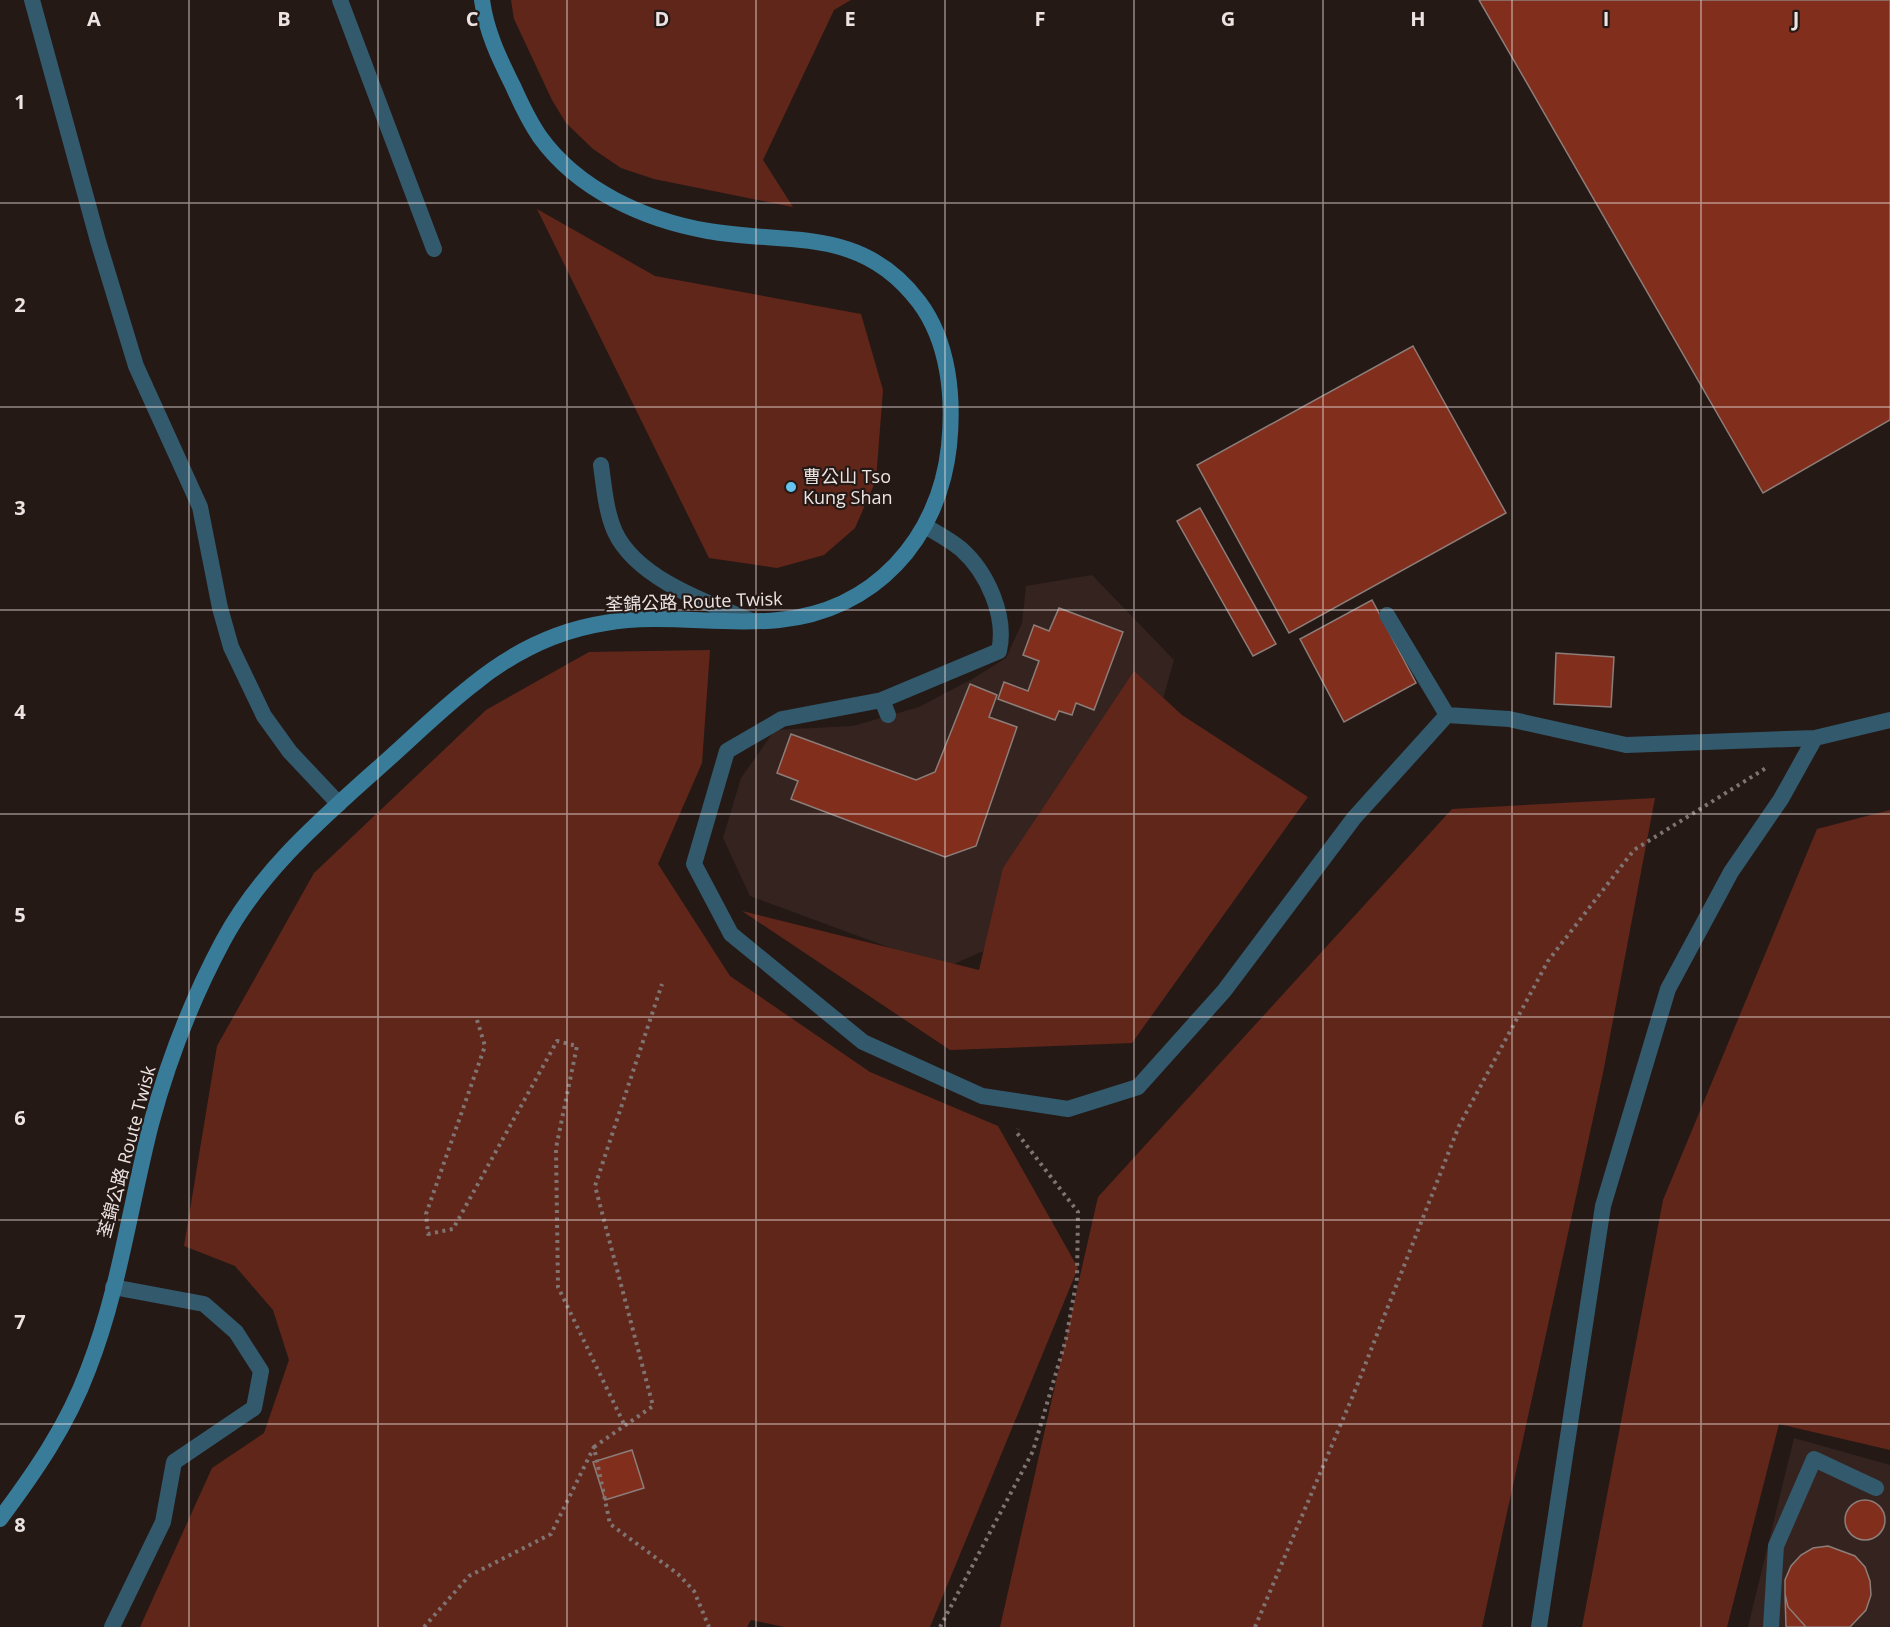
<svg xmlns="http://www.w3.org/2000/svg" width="1890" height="1627" font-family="'Open Sans','Noto Sans TC',sans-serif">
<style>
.built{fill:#35231f}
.green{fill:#61261a}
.building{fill:#822e1d;stroke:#8c7d79;stroke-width:1.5}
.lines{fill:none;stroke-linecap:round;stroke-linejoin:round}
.path{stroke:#7f7472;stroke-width:4;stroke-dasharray:3 4.5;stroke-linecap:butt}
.service{stroke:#32596c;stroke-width:16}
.secondary{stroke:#397c9a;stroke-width:16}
.grid{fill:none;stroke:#ece4e2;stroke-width:1.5;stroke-opacity:0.55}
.poi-dot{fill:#67c4ef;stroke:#251916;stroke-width:2}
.labels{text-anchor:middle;stroke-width:4.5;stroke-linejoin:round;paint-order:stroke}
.poi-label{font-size:18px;fill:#ece4e2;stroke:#251916;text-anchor:start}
.street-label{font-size:18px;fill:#ece4e2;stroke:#251916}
.grid-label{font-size:20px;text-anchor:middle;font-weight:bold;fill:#ece4e2;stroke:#251916;stroke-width:4.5;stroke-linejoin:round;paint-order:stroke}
</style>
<rect width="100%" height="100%" fill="#251916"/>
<path class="built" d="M1092,575L1174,660L1107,896L945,968L750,896L723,838L741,778L775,730L853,726L919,707L974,678L1006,658L1022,623L1026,586Z
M1794,1438L1890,1465V1627H1748Z"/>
<path class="green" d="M511,0H851L834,10L763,160L793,207L654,179L621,168L593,149L566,123L552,100L514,19Z
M537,209L655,276L861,314L883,390L876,480L855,528L824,555L777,568L709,558Z
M710,650L702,763L658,864L730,976L870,1072L998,1126L1078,1268L930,1627H784L751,1620L747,1627H140L212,1468L264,1433L289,1360L273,1310L235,1266L184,1246L217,1046L314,873L486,710L589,652Z
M1134,671L1182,715L1308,797L1132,1043L950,1050L742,911L979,970L1003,868Z
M1655,798L1603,1073L1482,1627H1000L1098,1197L1452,809Z
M1890,810V1450L1779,1424L1727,1627H1582L1663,1200L1817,829Z"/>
<path class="building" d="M1479,0H1890V420L1763,493Z
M1413,346L1506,513L1289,633L1197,465Z
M1200,508L1276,644L1253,656L1177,521Z
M1372,600L1416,683L1344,722L1300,639Z
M1059,608L1123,632L1094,710L1076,703L1072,715L1059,711L1055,720L998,699L1004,682L1028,691L1039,661L1023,655L1034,625L1049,631Z
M1556,653L1614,657L1611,707L1554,704Z
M970,684L997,695L989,717L1017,727L976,846L945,857L791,799L798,781L777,773L791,734L916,780L935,772Z
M632,1450L644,1488L605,1500L593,1462Z
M1845 1520a20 20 0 1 1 40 0a20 20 0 1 1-40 0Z
M1828,1546L1855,1556L1865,1567L1870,1581L1871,1595L1866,1610L1850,1627H1806L1788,1607L1785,1594V1580L1791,1566L1801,1555L1813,1548Z
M1785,1594L1788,1607L1806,1627H1786Z"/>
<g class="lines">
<path class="path" d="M477,1020L485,1046L426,1214L428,1234L453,1229L557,1041L577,1046L556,1148L558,1287L625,1426
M594,1447L653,1406L595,1186L662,984
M424,1627L469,1576L551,1534L594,1447L610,1524L678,1574L694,1591L709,1627
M940,1627L1033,1451L1066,1339L1077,1278L1078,1212L1017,1133L1018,1129
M1255,1627L1354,1393L1459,1126L1548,961L1634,850L1766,768"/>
<path class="service" d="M32,0L98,241L136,366L200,507L220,608L231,647L264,716L290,752L339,804
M340,0L434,249
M601,465C604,487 606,512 615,532C637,579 708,603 752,621
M925,526C937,533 950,540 961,549C987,572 1007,616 999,651L882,700L782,719L727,751L694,864L731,934L863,1042L982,1096L1068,1109L1138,1087L1224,991L1354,818L1447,715L1509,719L1626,745L1815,738L1890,720
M1387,615L1447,715
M882,700L888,715
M112,1627L163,1522L174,1462L254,1408L261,1371L236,1332L204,1304L113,1287
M1539,1627L1603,1206L1668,989L1731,872L1781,799L1815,738
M1771,1627L1776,1546L1814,1459L1876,1488"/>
<path class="secondary" d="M0,1519C35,1472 67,1426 88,1370C119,1291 130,1206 151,1124C168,1061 192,999 223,941C260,872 318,822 376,770C408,742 438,712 471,686C511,653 554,631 605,623C663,613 721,626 779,620C874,611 939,539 949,446C954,397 949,342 919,302C861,225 788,245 708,231C645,220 578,190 540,137C529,121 521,104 513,86C499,58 486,31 482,0"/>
</g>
<path class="grid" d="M189,0V1627M378,0V1627M567,0V1627M756,0V1627M945,0V1627M1134,0V1627M1323,0V1627M1512,0V1627M1701,0V1627M0,203H1890M0,407H1890M0,610H1890M0,814H1890M0,1017H1890M0,1220H1890M0,1424H1890"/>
<circle class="poi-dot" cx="791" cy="487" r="6"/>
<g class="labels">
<g class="poi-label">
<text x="803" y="483">曹公山 Tso<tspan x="803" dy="21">Kung Shan</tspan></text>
</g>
<g class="street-label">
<text transform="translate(694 602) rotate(-2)" y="6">荃錦公路 Route Twisk</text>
<text transform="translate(127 1152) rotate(-75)" y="6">荃錦公路 Route Twisk</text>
</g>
</g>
<g class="grid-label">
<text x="94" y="26">A</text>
<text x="284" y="26">B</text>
<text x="472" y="26">C</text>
<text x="662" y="26">D</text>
<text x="850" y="26">E</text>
<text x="1040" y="26">F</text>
<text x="1228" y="26">G</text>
<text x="1418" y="26">H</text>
<text x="1606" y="26">I</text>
<text x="1796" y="26">J</text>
<text x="20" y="109">1</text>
<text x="20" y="312">2</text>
<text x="20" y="515">3</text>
<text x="20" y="719">4</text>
<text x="20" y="922">5</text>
<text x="20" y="1125">6</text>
<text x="20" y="1329">7</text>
<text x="20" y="1532">8</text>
</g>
</svg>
